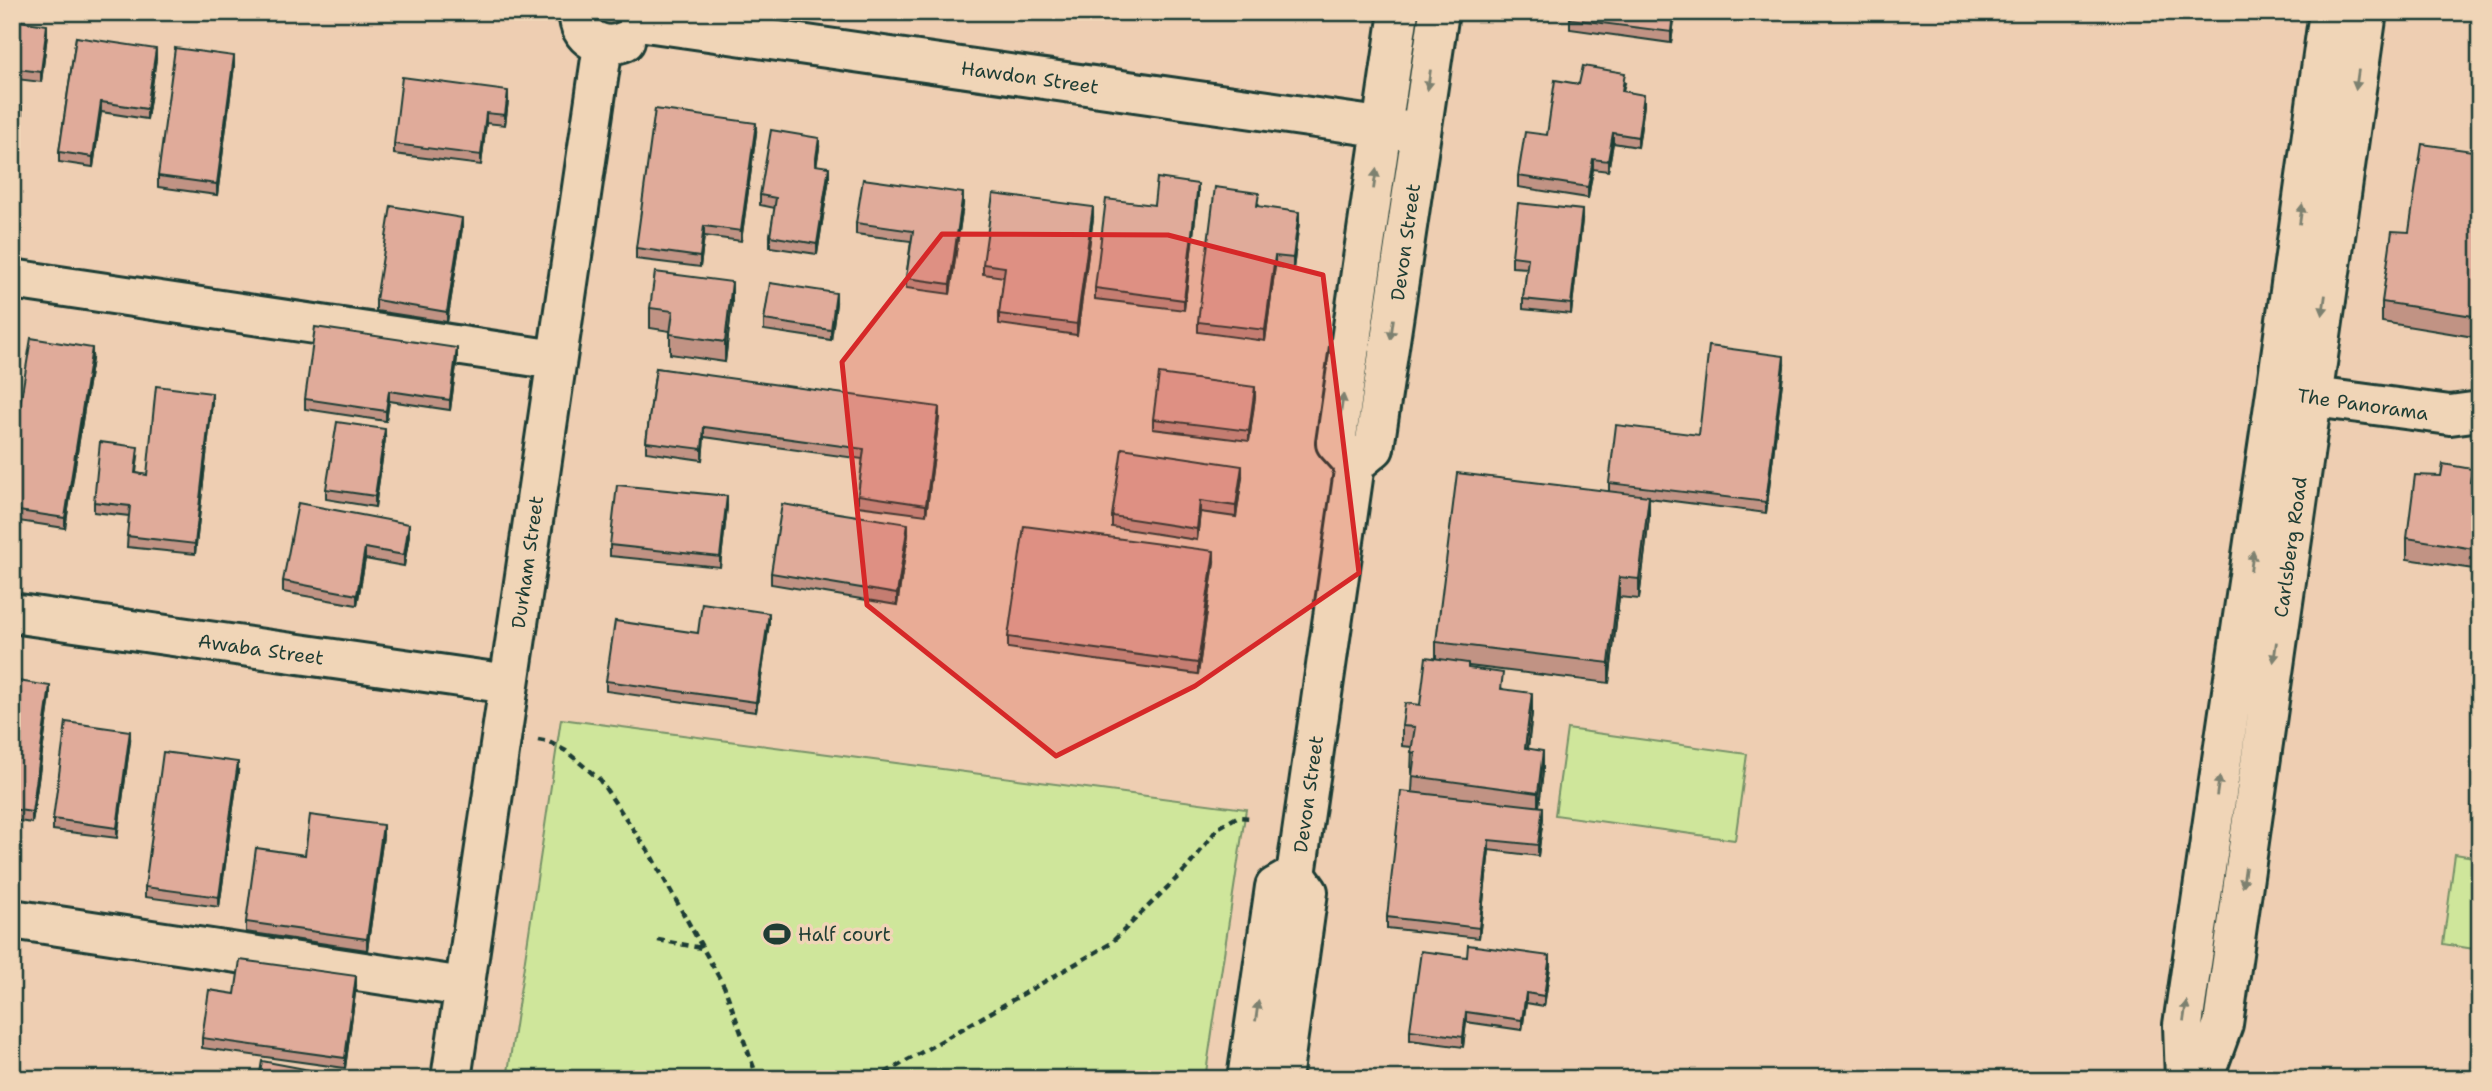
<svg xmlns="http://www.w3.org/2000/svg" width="2492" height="1091" font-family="'Shantell Sans',sans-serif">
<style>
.green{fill:#cfe69b;stroke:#779268;stroke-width:2}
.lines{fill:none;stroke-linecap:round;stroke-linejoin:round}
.minor-casing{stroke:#1f3d34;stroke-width:44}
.path{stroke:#1f3d34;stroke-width:4.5;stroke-dasharray:7 5;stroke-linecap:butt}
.minor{stroke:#f0d5b7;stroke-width:38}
.wall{fill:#c19384;stroke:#1f3d34;stroke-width:2}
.shaded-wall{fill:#9d786c;stroke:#1f3d34;stroke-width:2}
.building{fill:#e0ab9a;stroke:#1f3d34;stroke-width:2}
.oneway{fill:#7d816f}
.marked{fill:#d62828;fill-opacity:0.2;stroke:#d62828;stroke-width:5;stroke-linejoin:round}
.labels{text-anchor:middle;stroke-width:7;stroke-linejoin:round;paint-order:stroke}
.street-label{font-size:19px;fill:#1f3d34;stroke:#f0d5b7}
.poi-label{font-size:19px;fill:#1f3d34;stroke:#f0d5b7;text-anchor:start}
</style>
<rect width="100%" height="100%" fill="#eeceb2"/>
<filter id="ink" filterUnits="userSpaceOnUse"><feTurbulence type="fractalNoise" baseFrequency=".0143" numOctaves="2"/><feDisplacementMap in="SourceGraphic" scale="14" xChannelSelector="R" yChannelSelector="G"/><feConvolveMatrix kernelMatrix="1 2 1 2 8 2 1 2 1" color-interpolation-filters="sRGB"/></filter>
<g filter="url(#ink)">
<path class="green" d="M561,719L1246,809L1205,1079H507Z
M1567,729L1747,754L1735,840L1555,815Z
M2455,854L2480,858V950L2443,944Z"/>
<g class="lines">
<defs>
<path id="minor" d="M579,12C577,39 603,51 625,41
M639,21L1421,133
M12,279L556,360
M2284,393L2450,415L2480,411
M1355,464L1336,443L1399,12
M12,613L509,684
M1296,875L1355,464L1374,448L1439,12
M12,919L464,987
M451,1079L603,45
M1247,1079L1275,887L1296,875
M1282,1079L1308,892L1296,875
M2185,1079L2183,1025L2276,392L2329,12
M2203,1079L2223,1024L2367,12"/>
</defs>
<use href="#minor" class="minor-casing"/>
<path class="path" d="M538,740L549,742L566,751L599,779L650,854L724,986L758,1079
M658,940L702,948
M875,1079L1110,944L1188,867L1218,828L1237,817L1251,818"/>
<use href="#minor" class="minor"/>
</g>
<path class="wall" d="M1675,12L1671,43L1570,29V19Z
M12,20L47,35L41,82L17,79L14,104L22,116L17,152L12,151Z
M76,37L156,59L147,119L101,112L93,167L59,162V152Z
M234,66L217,195L158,187V176Z
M1625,83L1623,91L1644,105L1638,147L1613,143L1608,171L1593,169L1588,198L1518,187V176L1547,135L1579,84Z
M508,101L505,125L486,123L481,165L394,154V144Z
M756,133L741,241L704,236L700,267L636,259V248Z
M819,148L816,165L829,178L817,254L770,247V236L775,208L760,205V195Z
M2480,152V338L2382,322V302L2409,232Z
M1198,194L1184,310L1095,299V288L1154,205Z
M1259,203L1258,206L1299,222L1293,269L1275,266L1265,341L1198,332V322Z
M963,204L950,294L906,288V278L911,241L856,234V223Z
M1093,218L1077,335L999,324V314L1004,277L983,274V264Z
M1582,220L1571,314L1523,309V299L1527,268L1512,267V256Z
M462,228L447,322L376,311V300Z
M732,302L725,362L670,354V331L650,328V308Z
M836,303L831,340L764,330V320Z
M457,358L450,410L389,401L386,421L305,409V399Z
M92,359L65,528L12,520V454Z
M1784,366L1766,513L1649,498V517L1639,599L1619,597L1609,683L1468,666V668L1503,689L1532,713L1528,749L1543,771L1539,807L1543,818L1538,856L1489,850L1479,938L1387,928V917L1412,792L1413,773L1411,772L1412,747L1402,746V726L1420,705L1436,658V642L1609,491V483L1699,435Z
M656,368L939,417L926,515L858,506V495L863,459L704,437L702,460L646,452V442Z
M1255,397L1249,441L1153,429V419Z
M212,403L195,554L127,547L129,516L94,512V502L138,457L136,473L147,475Z
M385,439L375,507L326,499V489Z
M1242,477L1236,517L1200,512L1197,540L1112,527V516Z
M2472,482L2480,483V570L2407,559V538Z
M727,507L720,567L610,556V545Z
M409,524V535L404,566L365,559L357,605L283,592V581Z
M908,535L897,605L771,584V573Z
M1214,562L1198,674L1008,648V637Z
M769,623L756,712L606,691V681L698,633Z
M50,696L32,823L12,820V701Z
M130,741L117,838L53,830V819Z
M238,772L219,907L145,897V887Z
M383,836L367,950L246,932V922L305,855Z
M1550,967L1544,1006L1526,1003L1522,1030L1466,1022L1463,1047L1410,1040V1030Z
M356,986L345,1068L202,1048V1038L235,994Z"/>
<path class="shaded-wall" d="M1673,12H1675L1671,43V32Z
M47,25V35L41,82V72Z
M156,49V59L147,119V109Z
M234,56V66L217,195V184Z
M17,69V79L13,114V104Z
M508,91V101L505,125V115Z
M1644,95V105L1638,147V137Z
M101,102V112L93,167V157Z
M22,106V116L17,152V141Z
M486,113V123L481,165V155Z
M756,123V133L741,241V231Z
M1613,133V143L1608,171V161Z
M819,138V148L815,175V165Z
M1593,159V169L1588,198V187Z
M829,167V178L817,254V244Z
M1198,184V194L1184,310V300Z
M963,193V204L950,294V284Z
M1093,207V218L1077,335V324Z
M1582,210V220L1571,314V304Z
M1299,212V222L1293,269V258Z
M462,218V228L447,322V312Z
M704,226V236L700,267V257Z
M1275,256V266L1265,341V330Z
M732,282V302L725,362V342Z
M836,293V303L831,340V330Z
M92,348V359L65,528V518Z
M457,348V358L450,410V400Z
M1784,356V366L1766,513V502Z
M1255,387V397L1249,441V431Z
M389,391V401L386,421V411Z
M212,393V403L195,554V544Z
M939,407V417L926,515V505Z
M704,427V437L702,460V449Z
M385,429V439L375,507V496Z
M1242,466V477L1236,517V506Z
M727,496V507L720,567V557Z
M1649,496V517L1639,599V579Z
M1200,501V512L1197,540V529Z
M409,524V535L404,566V555Z
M908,524V535L897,605V594Z
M365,548V559L357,605V595Z
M1214,551V562L1198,674V663Z
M1619,577V597L1609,683V663Z
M769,613V623L756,712V702Z
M50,686V696L32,823V812Z
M1532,693V713L1525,768V748Z
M130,731V741L117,838V828Z
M1543,751V771L1538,813V793Z
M238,762V772L219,907V897Z
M1543,807V818L1538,856V845Z
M383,825V836L367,950V939Z
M1489,840V850L1479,938V928Z
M1550,956V967L1544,1006V996Z
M356,976V986L345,1068V1058Z
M1526,993V1003L1522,1030V1020Z
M1466,1012V1022L1463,1047V1037Z"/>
<path class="building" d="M1571,12H1673L1671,32L1570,19Z
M12,20L47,25L41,72L17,69L13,104L22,106L17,141H12Z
M76,37L156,49L147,109L101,102L93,157L59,152Z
M175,48L234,56L217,184L158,176Z
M1583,66L1625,73L1622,91L1644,95L1638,137L1613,133L1608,161L1593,159L1588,187L1518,176L1525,132L1547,135L1555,80L1579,84Z
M402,77L508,91L505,115L486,113L481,155L394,144Z
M655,109L756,123L741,231L704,226L700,257L636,248Z
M771,130L819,138L815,165L829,167L817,244L770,236L776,198L760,195Z
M2422,144L2480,152V317L2382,302L2392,231L2409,232Z
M1157,178L1198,184L1184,300L1095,288L1106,199L1154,205Z
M863,179L963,193L950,284L906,278L913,231L856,223Z
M1215,187L1259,193L1257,206L1299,212L1293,258L1275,256L1265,330L1198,322Z
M993,194L1093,207L1077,324L999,314L1005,267L983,264Z
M1518,203L1582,210L1571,304L1523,299L1528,258L1512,256Z
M391,206L462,218L447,312L376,300Z
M655,272L732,282L725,342L670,334L673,311L650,308Z
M770,283L836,293L831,330L764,320Z
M315,327L457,348L450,400L389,391L386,411L305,399Z
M31,338L92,348L65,518L12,510V454Z
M1709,346L1784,356L1766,502L1609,483L1616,425L1699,435Z
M656,368L939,407L926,505L858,495L864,449L704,427L702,449L646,442Z
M1159,374L1255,387L1249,431L1153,419Z
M156,386L212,393L195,544L127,536L130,506L94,502L100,442L138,447L135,473L147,475Z
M337,422L385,429L375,496L326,489Z
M1122,448L1242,466L1236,506L1200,501L1197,529L1112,516Z
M2443,464L2472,469L2470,482L2480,483V550L2407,538L2415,475L2441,476Z
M1457,473L1649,496L1639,579L1619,577L1609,663L1436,642Z
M617,485L727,496L720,557L610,545Z
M298,503L409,524L404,555L365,548L357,595L283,581Z
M782,504L908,524L897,594L771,573Z
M1024,526L1214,551L1198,663L1008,637Z
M702,603L769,613L756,702L606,681L615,621L698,633Z
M1426,657L1468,663V668L1503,673L1501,689L1532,693L1525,748L1543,751L1538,793L1412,776L1415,753L1411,752L1415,727L1402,726L1405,703L1420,705Z
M18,681L50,686L32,812L12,809V701L15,702Z
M66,722L130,731L117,828L53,819Z
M163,752L238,762L219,897L145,887Z
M1401,791L1543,807L1538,845L1489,840L1479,928L1387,917Z
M310,815L383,825L367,939L246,922L256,848L305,855Z
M1468,945L1550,956L1544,996L1526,993L1522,1020L1466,1012L1463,1037L1410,1030L1421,951L1467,957Z
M240,960L356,976L345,1058L202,1038L209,990L235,994Z
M262,1061L321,1072L320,1079H259Z"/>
<defs><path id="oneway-solid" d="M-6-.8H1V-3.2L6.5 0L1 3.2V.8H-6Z" transform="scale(1.75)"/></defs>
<g class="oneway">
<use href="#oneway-solid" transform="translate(1429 80) rotate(98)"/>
<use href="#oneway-solid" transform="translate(2357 80) rotate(98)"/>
<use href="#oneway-solid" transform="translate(1375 179) rotate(-82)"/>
<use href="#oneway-solid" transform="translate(2301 214) rotate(-82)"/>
<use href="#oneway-solid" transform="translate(2324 305) rotate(98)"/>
<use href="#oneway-solid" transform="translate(1392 329) rotate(98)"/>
<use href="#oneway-solid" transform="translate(1342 404) rotate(-82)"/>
<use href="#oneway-solid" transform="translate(2252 561) rotate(-82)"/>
<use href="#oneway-solid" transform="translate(2275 652) rotate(98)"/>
<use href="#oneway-solid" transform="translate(2218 786) rotate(-82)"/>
<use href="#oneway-solid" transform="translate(2244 877) rotate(98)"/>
<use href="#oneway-solid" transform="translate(1257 1011) rotate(-82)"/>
<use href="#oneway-solid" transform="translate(2185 1011) rotate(-82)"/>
</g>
</g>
<path class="marked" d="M942,234L1168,235L1323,275L1359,573L1195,686L1056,756L867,605L842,362Z"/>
<defs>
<symbol id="stadium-bare" viewBox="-9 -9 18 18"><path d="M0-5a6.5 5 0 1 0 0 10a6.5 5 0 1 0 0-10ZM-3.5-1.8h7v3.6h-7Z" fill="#1f3d34" stroke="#f0d5b7" stroke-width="2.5" paint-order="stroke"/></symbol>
</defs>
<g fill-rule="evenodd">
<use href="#stadium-bare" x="758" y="915" width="38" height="38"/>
</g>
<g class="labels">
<g class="street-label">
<text transform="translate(1030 77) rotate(8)" y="7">Hawdon Street</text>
<text transform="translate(1405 242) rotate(-82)" y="7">Devon Street</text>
<text transform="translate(2363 404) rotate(8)" y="7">The Panorama</text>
<text transform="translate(2290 547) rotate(-82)" y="7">Carlsberg Road</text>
<text transform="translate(527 562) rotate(-82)" y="7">Durham Street</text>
<text transform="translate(261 649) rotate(8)" y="7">Awaba Street</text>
<text transform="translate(1308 794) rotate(-82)" y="7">Devon Street</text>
</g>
<g class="poi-label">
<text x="798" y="941">Half court</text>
</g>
</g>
<rect width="2492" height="1091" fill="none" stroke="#f0d5b7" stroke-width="42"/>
<rect x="21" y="21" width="2450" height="1049" fill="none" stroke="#1f3d34" stroke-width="2.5" filter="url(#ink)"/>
</svg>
